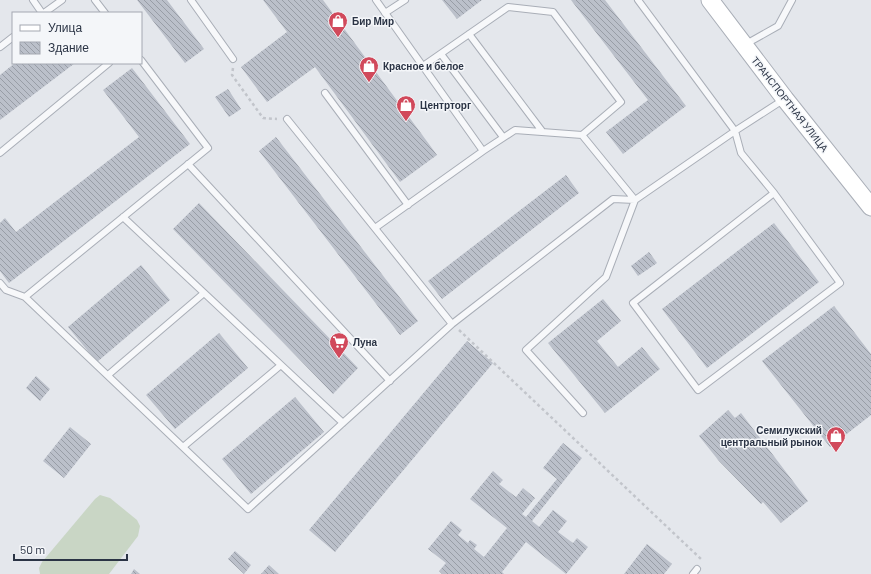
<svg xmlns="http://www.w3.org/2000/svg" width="871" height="574" font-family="Barlow,sans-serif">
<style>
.garden{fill:#c9d6c5}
.building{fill:url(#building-back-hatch)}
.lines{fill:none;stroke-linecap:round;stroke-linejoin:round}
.lane-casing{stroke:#a9aeb7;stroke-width:8}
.secondary-casing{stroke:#a9aeb7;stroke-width:19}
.path{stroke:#c2c5cb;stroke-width:2.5;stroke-dasharray:3 3;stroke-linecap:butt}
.lane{stroke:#f7f8fa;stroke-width:6}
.secondary{stroke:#fff;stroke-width:17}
.labels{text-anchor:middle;stroke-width:3;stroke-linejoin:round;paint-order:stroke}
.poi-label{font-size:10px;font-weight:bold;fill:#2b3445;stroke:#f4f6f9;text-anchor:start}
.street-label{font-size:10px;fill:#2b3445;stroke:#f4f6f9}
</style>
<defs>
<pattern id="building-back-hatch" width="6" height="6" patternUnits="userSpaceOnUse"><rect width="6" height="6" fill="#bbc0ca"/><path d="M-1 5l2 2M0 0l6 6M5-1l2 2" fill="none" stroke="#989da6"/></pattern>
</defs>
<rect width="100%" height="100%" fill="#e4e7ec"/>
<path class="garden" d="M100,495L110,498L137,520L140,526L138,536L109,574H40L39,568L42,562L95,499Z"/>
<path class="building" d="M137,0H167L204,49L185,63Z
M263,0H323L437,155L400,182L315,67L267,102L241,67L287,32Z
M442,0H482L457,19Z
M571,0H605L686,106L623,154L606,132L648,100Z
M15,63H75L0,120V75Z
M132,68L190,144L9,283L0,271V223L5,218L16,232L139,137L103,90Z
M228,89L241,109L229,117L215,97Z
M276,137L418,321L400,335L259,151Z
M566,175L579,193L442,299L428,281Z
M199,203L358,368L333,394L173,229Z
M774,223L819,282L707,368L662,309Z
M649,252L657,263L638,276L631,266Z
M141,265L170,300L97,362L68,327Z
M603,299L621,321L597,341L618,367L642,347L660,369L605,413L548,343Z
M834,306L871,354V415L830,447L762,361Z
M219,333L248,368L175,429L146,395Z
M467,341L493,363L335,552L309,530Z
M36,376L50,389L40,401L26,388Z
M295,397L324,432L251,494L222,459Z
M728,410L735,418L741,413L808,501L781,523L763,502L761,504L719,461L699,436Z
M70,427L91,444L64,478L43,461Z
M563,443L582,458L532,521L539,527L553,510L567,521L558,532L573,543L577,538L588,547L566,574L526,542L502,572L504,574H442L439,571L446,563L428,549L451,521L462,530L458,535L468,543L470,540L477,545L474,549L484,557L507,528L470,499L493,471L503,480L499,484L516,497L523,488L535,498L522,514L526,517L557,479L543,468Z
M647,544L672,564L664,574H624Z
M235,551L251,565L244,574L228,559Z
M269,565L279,574H261Z
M134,569L140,574H131Z"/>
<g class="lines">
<defs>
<path id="lane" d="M33,0L42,13
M95,0L105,13
M191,0L233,59
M376,0L483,151L515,130L582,135L635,200L606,277L526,350L583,413
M638,0L735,131L741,153L774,193L840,283L698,390L633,303L774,193
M44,13L62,0
M385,13L405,0
M469,34L542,131
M746,44L778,26L792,0
M0,47L13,37
M441,54L503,137
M423,66L508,7L553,12L621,102L582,135
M325,93L408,205
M287,119L452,324L613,199L635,200L735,131L783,100
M0,153L109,63
M188,164L390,381
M123,217L343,423
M375,228L483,151
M0,283L6,290L25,297L248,509L452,324
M25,297L208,148L141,60
M108,375L204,293
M183,447L281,365
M693,574L697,569"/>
<path id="secondary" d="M710,0L785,99L871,207"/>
</defs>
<use href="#lane" class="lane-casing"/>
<use href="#secondary" class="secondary-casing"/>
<path class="path" d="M233,68L232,75L263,118L277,119
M459,330L701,559"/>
<use href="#lane" class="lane"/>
<use href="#secondary" class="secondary"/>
</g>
<defs>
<symbol id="shop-pin" viewBox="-11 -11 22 30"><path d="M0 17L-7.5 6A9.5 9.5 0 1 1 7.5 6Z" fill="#d1495b" stroke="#f4f6f9"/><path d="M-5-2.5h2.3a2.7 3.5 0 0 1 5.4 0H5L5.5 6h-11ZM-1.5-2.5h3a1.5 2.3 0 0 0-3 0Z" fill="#fff"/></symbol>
<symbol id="supermarket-pin" viewBox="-11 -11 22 30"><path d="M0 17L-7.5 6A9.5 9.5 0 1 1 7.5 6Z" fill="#d1495b" stroke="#f4f6f9"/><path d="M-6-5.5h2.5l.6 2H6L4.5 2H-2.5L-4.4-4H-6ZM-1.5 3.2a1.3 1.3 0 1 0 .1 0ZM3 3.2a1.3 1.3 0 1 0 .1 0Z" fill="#fff"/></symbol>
</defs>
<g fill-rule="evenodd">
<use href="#shop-pin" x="327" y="10" width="22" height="30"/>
<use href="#shop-pin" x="358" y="55" width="22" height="30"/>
<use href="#shop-pin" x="395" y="94" width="22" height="30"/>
<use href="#supermarket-pin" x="328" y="331" width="22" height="30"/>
<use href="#shop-pin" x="825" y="425" width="22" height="30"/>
</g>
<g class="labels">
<g class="poi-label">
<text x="352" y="25">Бир Мир</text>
<text x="383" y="70">Красное и белое</text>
<text x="420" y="109">Центрторг</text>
<text x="353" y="346">Луна</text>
<text x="822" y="434" text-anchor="end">Семилукский<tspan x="822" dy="12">центральный рынок</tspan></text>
</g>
<g class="street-label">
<text transform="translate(790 104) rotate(52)" y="4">ТРАНСПОРТНАЯ УЛИЦА</text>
</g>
</g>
<rect x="12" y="12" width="130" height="52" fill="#f4f6f9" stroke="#a4a8b1"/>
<rect x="20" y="25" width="20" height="6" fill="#ffffff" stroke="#a4a8b1"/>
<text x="48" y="32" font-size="12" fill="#2b3445">Улица</text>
<rect x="20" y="42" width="20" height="12" fill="url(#building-back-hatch)" stroke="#a4a8b1"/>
<text x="48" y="52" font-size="12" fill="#2b3445">Здание</text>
<path d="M14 554v6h113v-6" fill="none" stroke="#2b3445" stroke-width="2"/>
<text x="20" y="554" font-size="12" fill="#2b3445" stroke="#f4f6f9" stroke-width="3" paint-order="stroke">50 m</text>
</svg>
